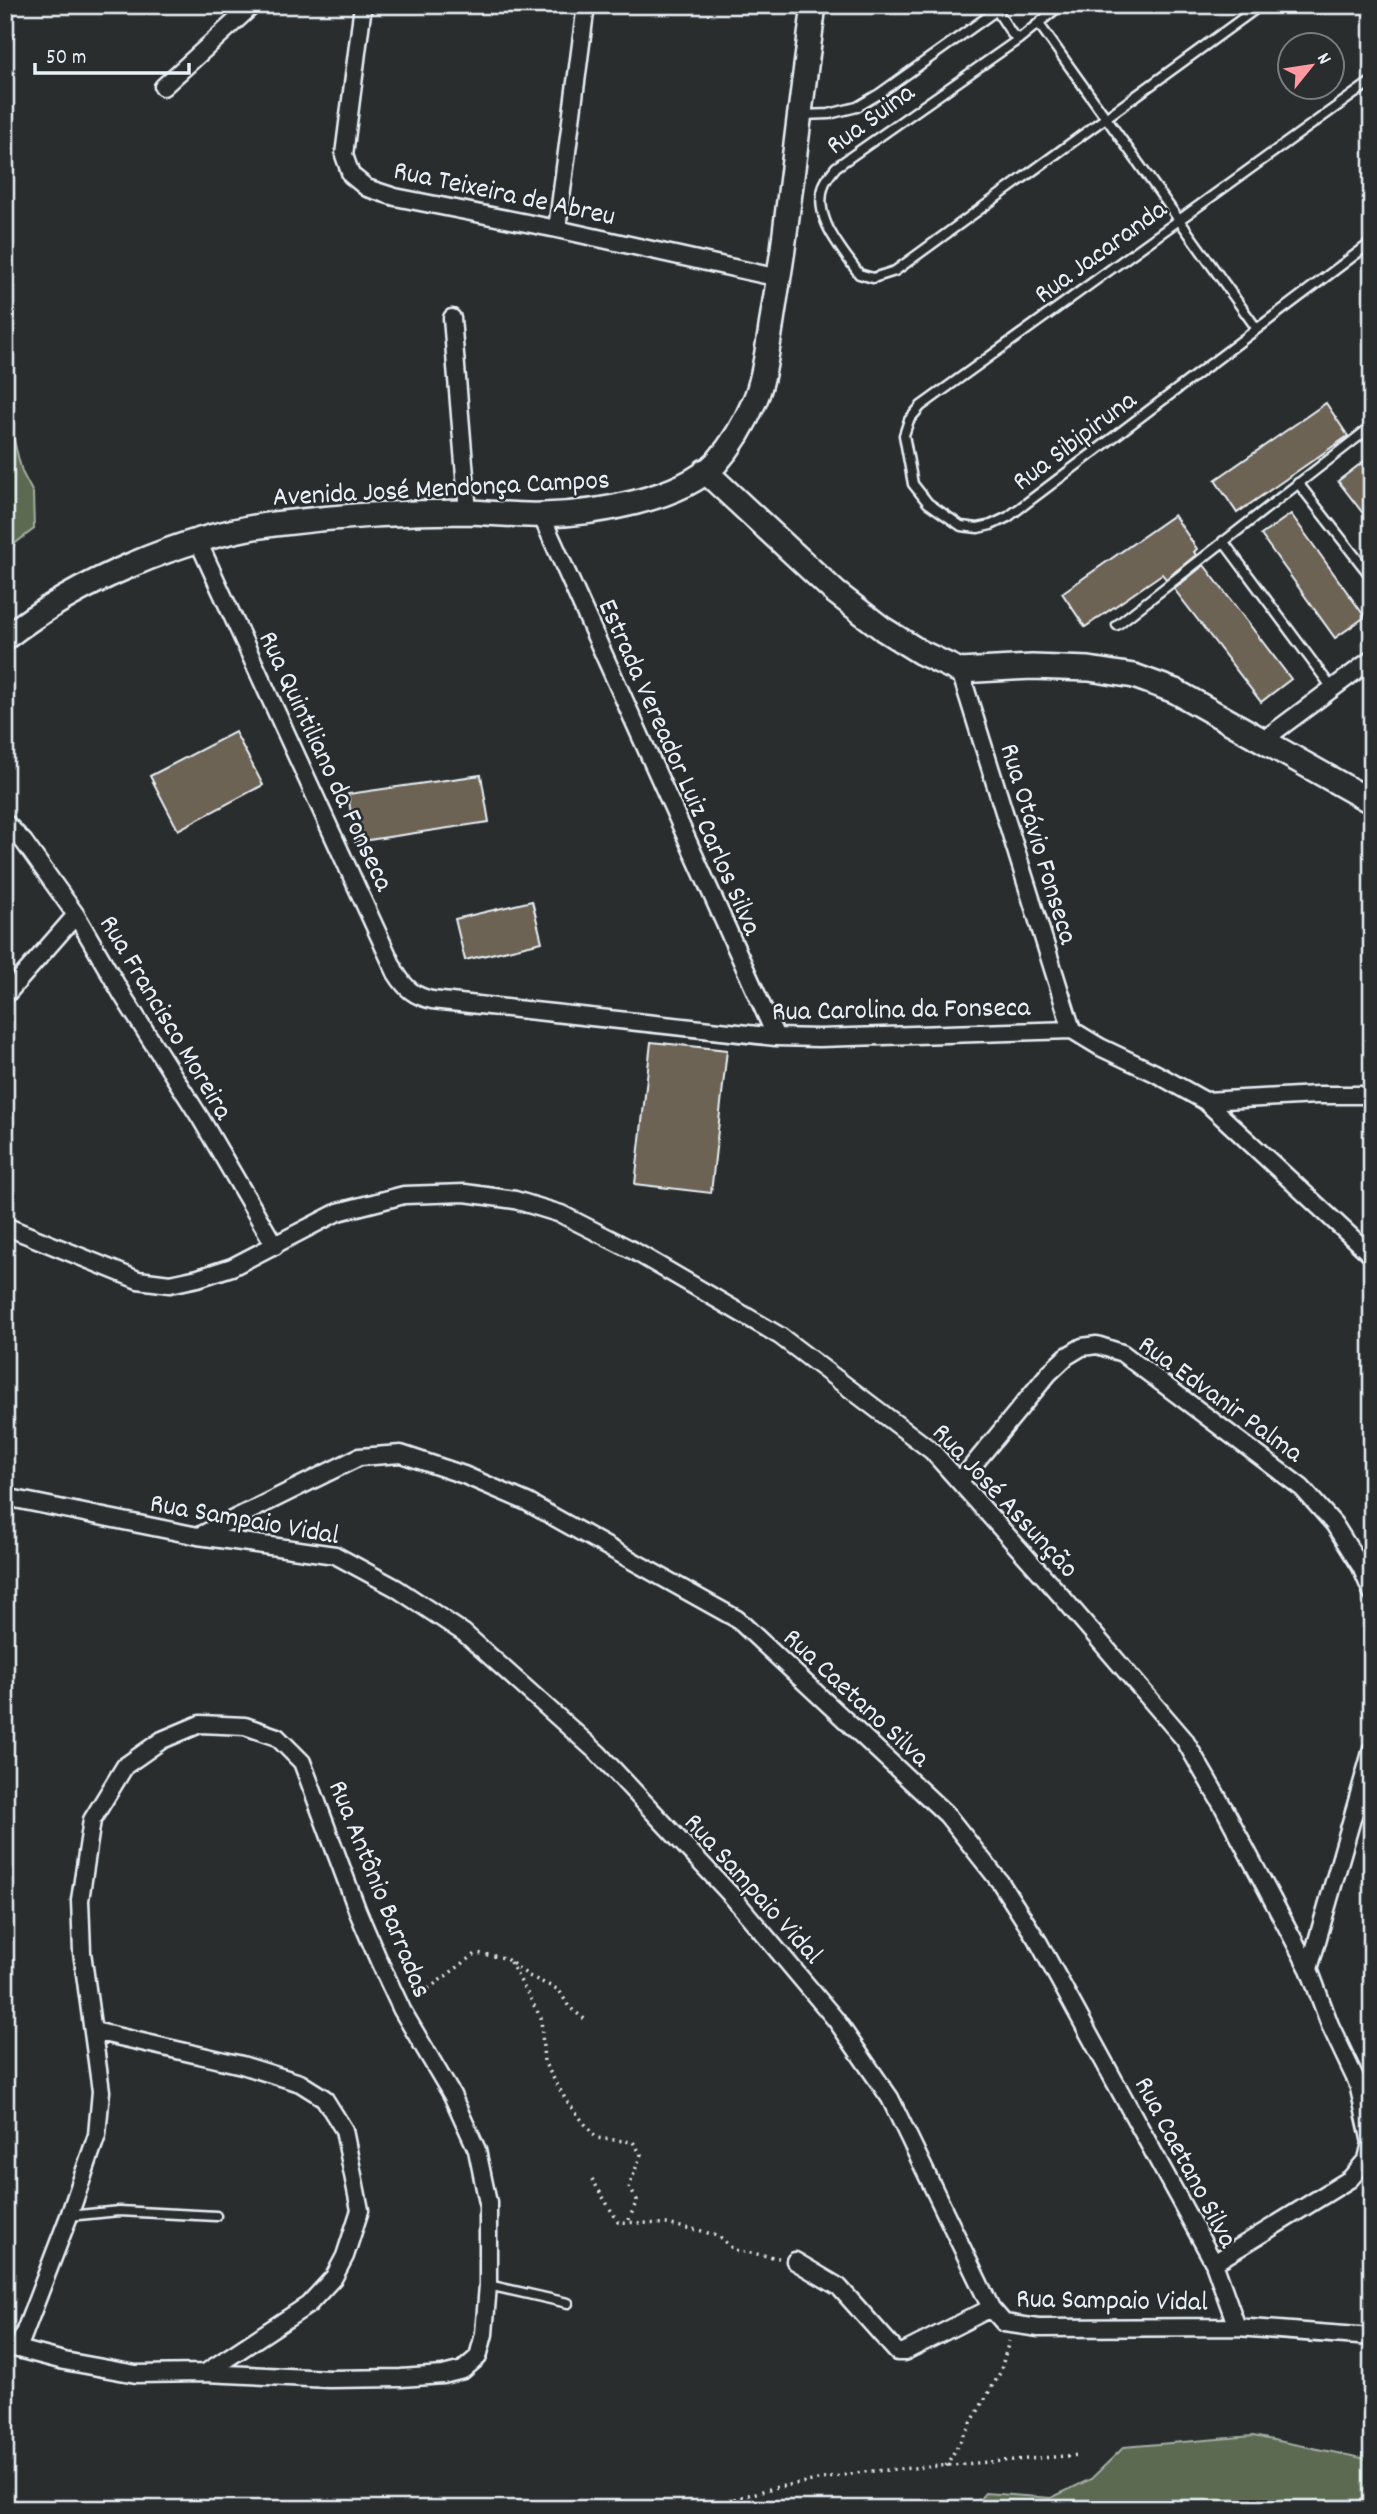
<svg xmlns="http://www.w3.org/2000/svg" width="1377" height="2514" font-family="Dekko,sans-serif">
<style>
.green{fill:#5c6a51;stroke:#a2aea4;stroke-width:2}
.building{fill:#6d6354;stroke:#e8f1f8;stroke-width:2}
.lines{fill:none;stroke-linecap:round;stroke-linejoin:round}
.lane-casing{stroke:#e8f1f8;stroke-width:13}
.street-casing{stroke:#e8f1f8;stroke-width:21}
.secondary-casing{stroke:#e8f1f8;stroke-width:28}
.path{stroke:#e8f1f8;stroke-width:3.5;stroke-dasharray:2 5;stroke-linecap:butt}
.lane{stroke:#2a2d2e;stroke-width:8}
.street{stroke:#2a2d2e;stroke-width:16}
.secondary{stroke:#2a2d2e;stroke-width:23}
.labels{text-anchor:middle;stroke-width:5;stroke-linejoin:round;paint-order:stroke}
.street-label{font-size:28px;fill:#e8f1f8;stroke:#2a2d2e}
</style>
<rect width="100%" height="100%" fill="#2a2d2e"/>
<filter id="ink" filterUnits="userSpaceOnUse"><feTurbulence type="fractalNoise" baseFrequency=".0143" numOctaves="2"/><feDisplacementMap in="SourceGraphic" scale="14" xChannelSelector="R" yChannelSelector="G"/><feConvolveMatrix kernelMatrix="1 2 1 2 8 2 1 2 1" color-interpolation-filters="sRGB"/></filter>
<g filter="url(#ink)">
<path class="green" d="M5,426L13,437L22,472L33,493L34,529L9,548L5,545Z
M1253,2436L1372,2460V2509H971L985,2493L1051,2498L1091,2479L1124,2447Z"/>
<path class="building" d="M1326,403L1348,436L1237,513L1215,480Z
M1372,455V525L1338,481Z
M1291,514L1365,617L1335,638L1261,535Z
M1174,515L1197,549L1194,552L1196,555L1166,579L1162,574L1085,627L1062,593Z
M1204,565L1291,679L1261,702L1174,589Z
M235,732L263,785L178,830L150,776Z
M481,775L489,822L355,842L348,794Z
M532,901L542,942L465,960L455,919Z
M651,1042L727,1050L711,1193L635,1184Z"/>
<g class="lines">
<defs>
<path id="lane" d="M1061,5L1019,39L836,167C832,172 826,179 824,185C812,218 842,249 859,274L873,278L895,271L1261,5
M997,11L1012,34L1019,39
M1039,24L1257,329
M1372,81L921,406L909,420L904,435L913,484L928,503L961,526L978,528L991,525L1008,517L1372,242
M802,115L829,114L857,107L879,94L1004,5
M1298,483L1372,578
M1223,541L1332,688
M1117,625L1372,426
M69,2216L119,2211L216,2216
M488,2285L568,2303"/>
<path id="street" d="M363,5L344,155L351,175L367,188L395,197L557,229L779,278
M163,87L253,5
M557,229L586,5
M452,318L468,512
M541,515L776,1037
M198,541L396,973C406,989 414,996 432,1000L776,1037L819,1038L1072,1030L1100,1047L1155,1073L1205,1101L1317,1095H1372
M960,671L1072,1030
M1262,741L1372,659
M5,822L24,842L76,915L123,996L201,1119L275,1246
M5,996L76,915
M1205,1101L1372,1256
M5,1226L138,1280L170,1284L198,1278L232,1267L338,1212L404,1195L465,1193L515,1200L561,1214L634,1251L780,1336L932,1451L1063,1598L1184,1739L1225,1810L1309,1969L1330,2025L1358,2084L1371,2143L1367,2159L1350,2179L1214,2263
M960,1481L1049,1373L1067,1356L1082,1347L1097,1345L1122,1353L1302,1488L1334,1524L1361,1567L1372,1593
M5,1497L198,1536L335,1555L396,1588L464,1633L598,1753L731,1895L836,2020L890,2098L991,2308L1004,2323L1039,2328L1237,2327L1372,2337
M199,1536L359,1457L401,1454L464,1475L527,1502L737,1619L947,1815L1000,1882L1039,1943L1214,2263L1237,2327
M1309,1969L1372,1749
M94,2031L242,2065L300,2083L324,2098L344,2130L360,2210L345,2256L334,2277L308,2305L205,2373
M795,2261L839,2287L897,2352H904L991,2308
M5,2345L18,2349L64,2361L136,2374L205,2373L329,2379L401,2378L443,2375L463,2370L478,2357L484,2334L488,2285V2203L477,2150L452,2095L402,2010L379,1961L358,1912L302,1762L277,1737L245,1726L200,1724L162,1740L125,1766L92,1820L80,1900L82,1952L101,2091L97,2135L69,2216L18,2349"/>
<path id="secondary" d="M705,471L835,592L883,629L920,652L960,671L1032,667L1089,669L1134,676L1175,691L1372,802
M5,638C77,582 183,536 274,524C338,516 405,512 470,512C494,513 519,516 543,515C593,514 681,500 717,462C732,445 746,421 755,400C764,379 766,356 770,334C774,306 779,277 783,249C793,168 803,86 814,5"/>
</defs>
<use href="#lane" class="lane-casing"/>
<use href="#street" class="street-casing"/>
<use href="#secondary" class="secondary-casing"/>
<path class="path" d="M510,1962L541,2018L544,2062L566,2100L596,2138L633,2142L641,2154L629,2187L637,2200L628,2222
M417,1997L477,1953L505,1958L529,1976L559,1990L569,2007L587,2021
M592,2179L618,2222L666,2224L702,2231L720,2237L734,2250L779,2258
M946,2466L1000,2373L1009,2341
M701,2509L773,2488L862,2472L1079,2455"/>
<use href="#lane" class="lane"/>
<use href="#street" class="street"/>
<use href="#secondary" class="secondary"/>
</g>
</g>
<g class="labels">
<g class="street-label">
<text transform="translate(869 117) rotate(-36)" y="10">Rua Suina</text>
<text transform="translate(505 191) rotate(12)" y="10">Rua Teixeira de Abreu</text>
<text transform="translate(1099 250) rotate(-36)" y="10">Rua Jacaranda</text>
<text transform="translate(1073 439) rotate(-37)" y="10">Rua Sibipiruna</text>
<text transform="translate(441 486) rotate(-3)" y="10">Avenida José Mendonça Campos</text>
<text transform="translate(328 760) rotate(65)" y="10">Rua Quintiliano da Fonseca</text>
<text transform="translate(682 766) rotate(66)" y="10">Estrada Vereador Luiz Carlos Silva</text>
<text transform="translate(1041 843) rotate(73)" y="10">Rua Otávio Fonseca</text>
<text transform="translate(901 1007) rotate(-1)" y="10">Rua Carolina da Fonseca</text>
<text transform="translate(168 1016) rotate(59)" y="10">Rua Francisco Moreira</text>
<text transform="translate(1222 1397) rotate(36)" y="10">Rua Edvanir Palma</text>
<text transform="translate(1007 1499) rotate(47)" y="10">Rua José Assunção</text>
<text transform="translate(245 1517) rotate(10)" y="10">Rua Sampaio Vidal</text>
<text transform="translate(858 1696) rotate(43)" y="10">Rua Caetano Silva</text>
<text transform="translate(755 1887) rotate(48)" y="10">Rua Sampaio Vidal</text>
<text transform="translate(382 1888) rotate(68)" y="10">Rua Antônio Barradas</text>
<text transform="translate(1188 2161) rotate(62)" y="10">Rua Caetano Silva</text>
<text transform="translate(1112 2298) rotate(1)" y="10">Rua Sampaio Vidal</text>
</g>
</g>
<rect width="1377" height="2514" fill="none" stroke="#2a2d2e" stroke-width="28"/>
<rect x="14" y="14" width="1349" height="2486" fill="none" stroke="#e8f1f8" stroke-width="2.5" filter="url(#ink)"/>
<g transform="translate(1311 66) rotate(60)"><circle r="33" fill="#2a2d2e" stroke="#767b7f" stroke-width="2"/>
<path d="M0-5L12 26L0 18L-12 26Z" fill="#ff9aa2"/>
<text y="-10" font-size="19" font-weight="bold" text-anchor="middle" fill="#e8f1f8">N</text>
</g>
<path d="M35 63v10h154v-10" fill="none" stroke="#e8f1f8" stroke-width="3.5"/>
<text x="46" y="63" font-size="21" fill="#e8f1f8" stroke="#2a2d2e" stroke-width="5" paint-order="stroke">50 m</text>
</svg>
